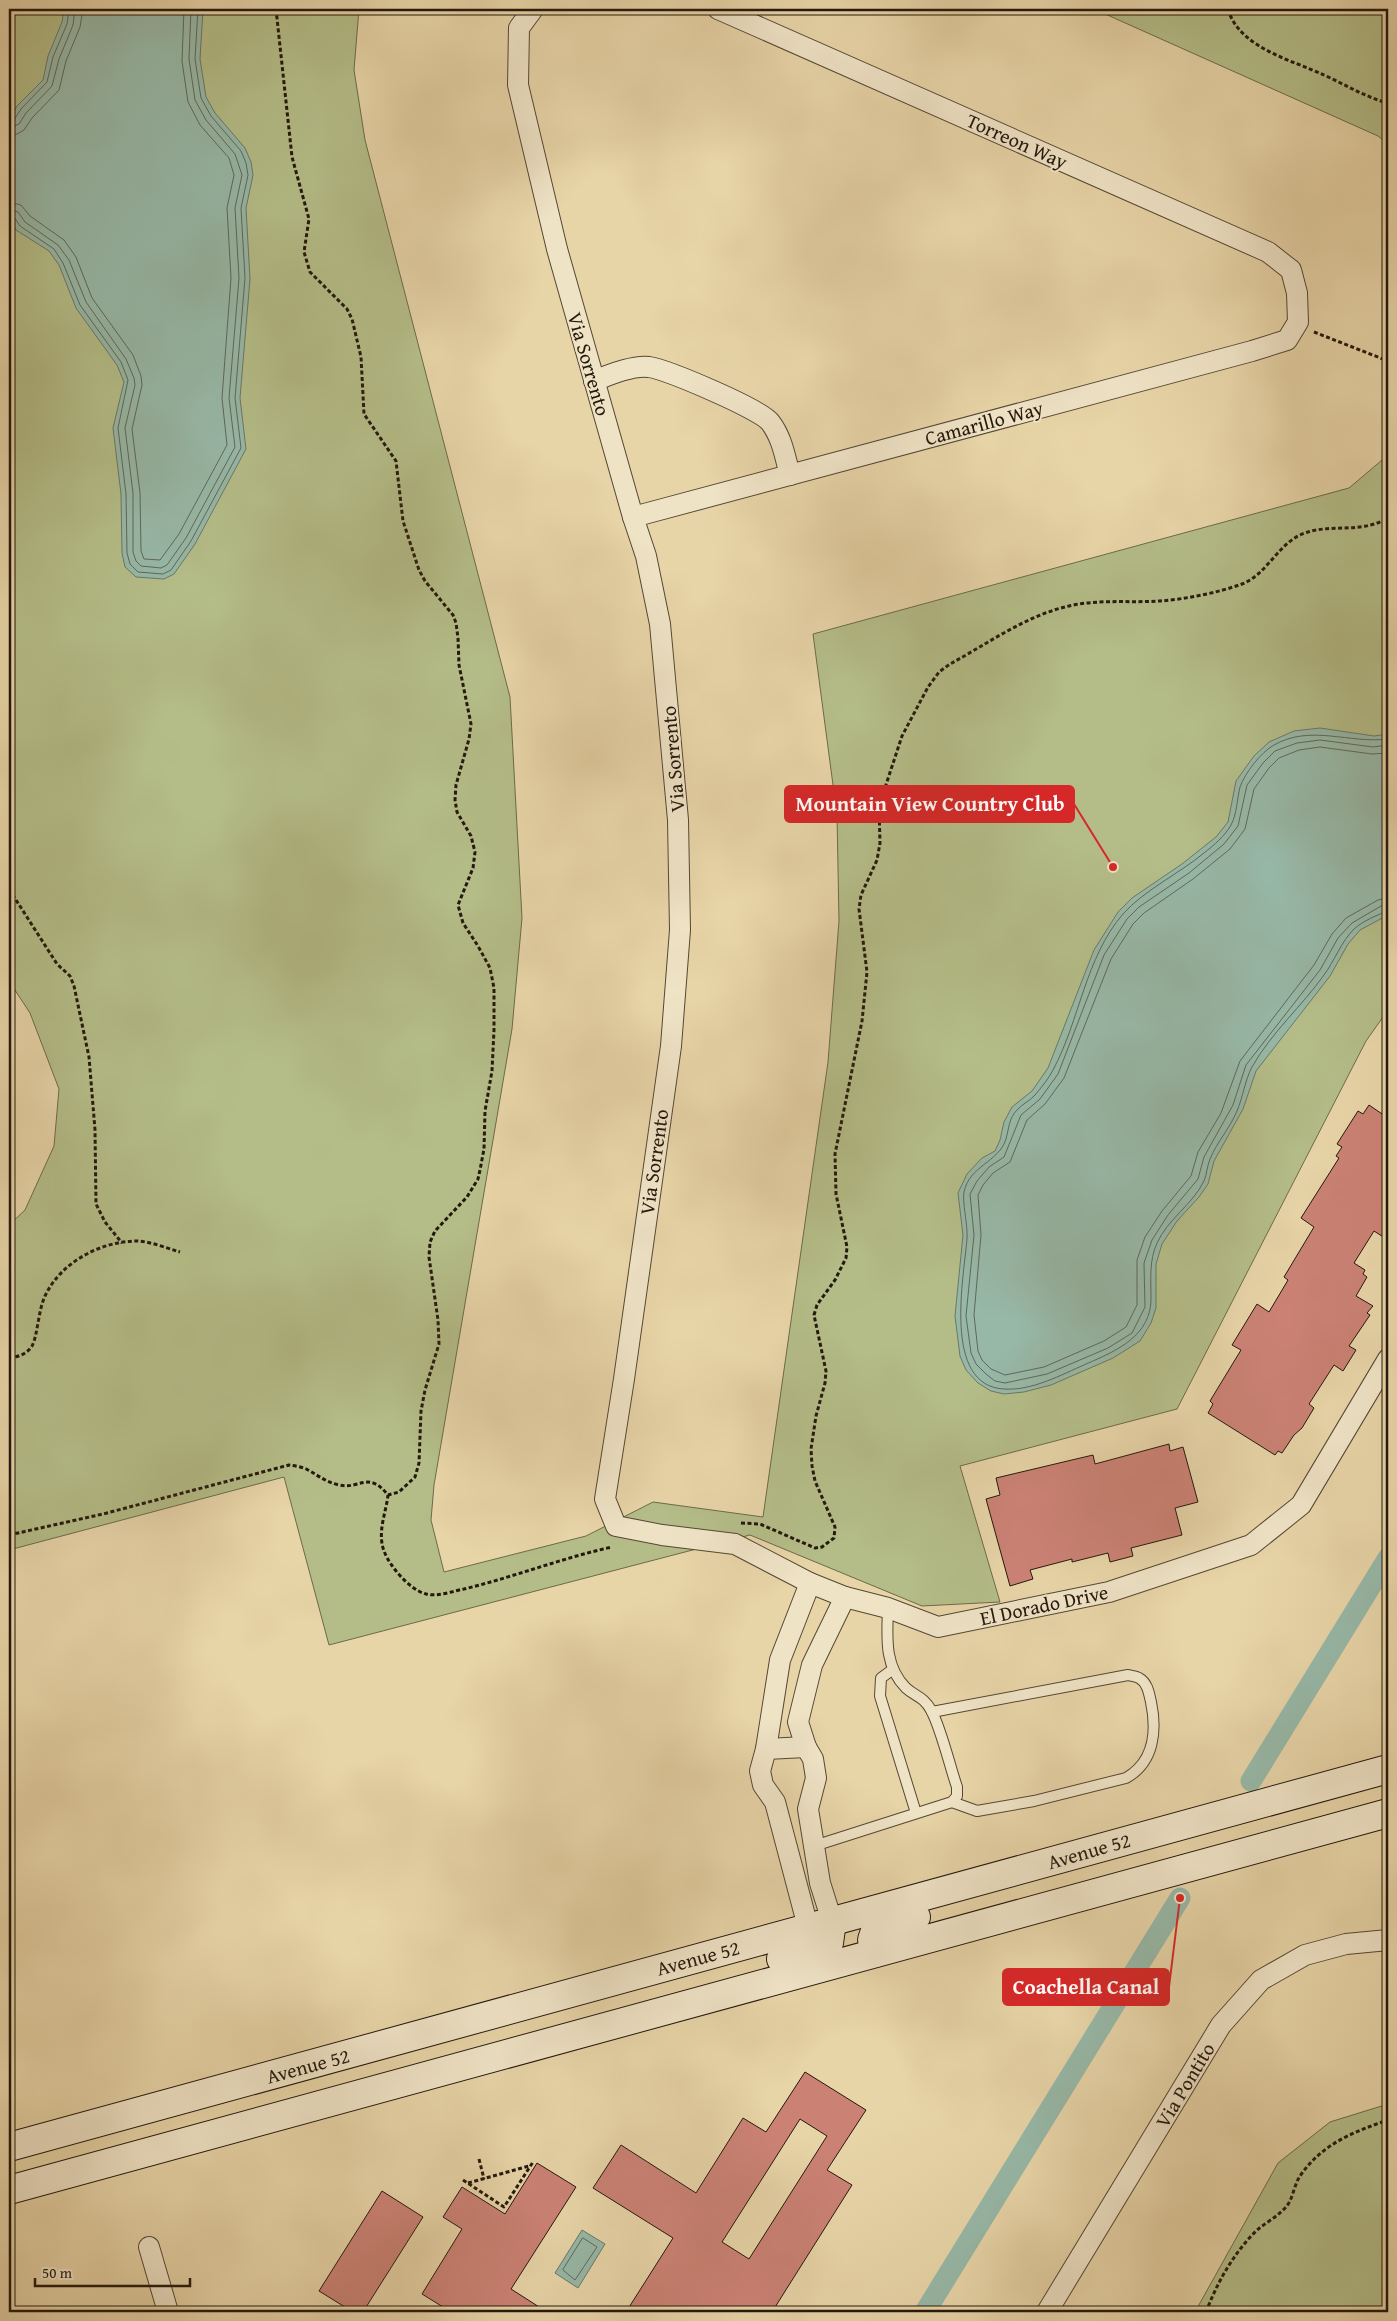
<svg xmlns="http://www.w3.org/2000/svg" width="1397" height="2321" font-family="'Gentium Book Plus',serif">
<rect width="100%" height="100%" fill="#e7d4a7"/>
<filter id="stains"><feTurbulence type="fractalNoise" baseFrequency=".004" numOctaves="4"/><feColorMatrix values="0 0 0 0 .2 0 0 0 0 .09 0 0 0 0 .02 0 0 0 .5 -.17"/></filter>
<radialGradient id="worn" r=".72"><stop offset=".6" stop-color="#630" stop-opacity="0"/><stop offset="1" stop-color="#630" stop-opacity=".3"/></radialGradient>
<g fill="#b4bd88" stroke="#6c6a4a">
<path d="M9,9h350l-5,61 11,70 145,557 12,221 -10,111 -78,456 -3,35 13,52 142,-36 67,-34 110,15 65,-455 11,-141 -2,-106 -24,-181 536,-146 39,-33v555l-22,31 -189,368 -217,57 40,136 -78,4 -172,-71 -421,110 -45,-168 -275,73v-325l16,-15 29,-64 5,-57 -29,-76 -21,-32z"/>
<path d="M1094,9h294v135l-10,-8z"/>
<path d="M1388,2104v208h-193l83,-149 52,-41z"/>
</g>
<g fill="#97b8a7" stroke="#697869">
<path d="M64,9h139l-3,50 6,38 9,16 30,35 6,14 2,13 -7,33 4,71 -10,119 6,51 -51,95 -21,30 -10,5 -28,-2 -11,-10 -3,-14 -1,-59 -8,-66 11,-46 -7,-17 -41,-57 -17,-43 -10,-14 -33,-21 -7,-14 1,-98 7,-12 26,-26 5,-24 14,-34z"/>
<path d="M1320,728l54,8 14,-2v181l-28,15 -12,14 -18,32 -74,95 -13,38 -29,52 -6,23 -9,13 -22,24 -15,23 -6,20v44l-5,15 -11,18 -27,17 -62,27 -27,7 -20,2 -13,-3 -13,-8 -12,-13 -6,-14 -5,-40 8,-81 -5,-42 9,-19 15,-16 13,-7 5,-11 4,-18 8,-15 20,-16 16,-23 46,-118 24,-38 14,-14 50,-34 34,-27 12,-15 8,-41 18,-25 15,-14 25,-11z"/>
<path d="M582,2230l23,14 -27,44 -23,-15z"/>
</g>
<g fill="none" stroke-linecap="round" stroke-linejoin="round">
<g stroke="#5e685a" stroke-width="1">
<path d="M9,122l5,-2 7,-11 26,-27 6,-25 14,-33 2,-15"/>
<path d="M9,128l10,-4 7,-11 26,-27 7,-27 14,-34 2,-16"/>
<path d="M9,135l8,-1 7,-4 8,-12 27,-28 7,-29 14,-34 3,-18"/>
<path d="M9,202l12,3 9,11 34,24 12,17 16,41 41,57 8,21 1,9 -10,44 8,64 1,58 3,8 16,1 19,-26 48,-89 -5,-47 9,-120 -4,-70 7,-33 -5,-17 -29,-33 -12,-23 -6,-41 2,-52"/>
<path d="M9,209l9,3 7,10 33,23 11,15 17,42 40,57 8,19 1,7 -10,43 8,65v59l3,9 5,5 20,2 6,-3 19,-27 49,-91 -6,-49 10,-120 -4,-70 7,-33 -7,-21 -29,-34 -11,-20 -6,-41 2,-50"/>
<path d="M9,216l5,1 6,9 34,23 9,14 17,42 41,57 7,18 -10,48 8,66 1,59 3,11 8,8 25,2 8,-4 20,-29 50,-93 -6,-50 10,-120 -4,-70 7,-33 -2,-12 -5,-12 -30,-35 -10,-18 -6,-39 3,-50"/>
<path d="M1388,739c-39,5 -77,-15 -114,6 -13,7 -29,28 -34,42 -3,12 -3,27 -9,38 -6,11 -17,20 -27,28 -24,20 -61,38 -81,61 -38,44 -43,106 -70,156 -4,8 -12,18 -18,25 -5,6 -13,9 -18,15 -8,8 -8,18 -11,29 -7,23 -37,27 -42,53 -2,10 4,33 3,47 -3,37 -25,147 37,150 28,2 57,-14 82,-25 30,-13 66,-28 65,-67 0,-19 -2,-36 6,-54 11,-24 36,-39 47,-62 3,-7 3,-15 6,-22 7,-17 20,-31 27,-48 6,-14 8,-31 15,-44 19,-34 50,-61 72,-92 11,-15 17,-33 30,-46 9,-8 23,-14 34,-18"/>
<path d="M1388,745l-15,2 -53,-7 -23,3 -22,8 -12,12 -16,22 -9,41 -14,18 -35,29 -50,34 -12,12 -23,36 -46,119 -18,25 -19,16 -17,42 -15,10 -12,14 -7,13 4,41 -8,81 5,37 5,11 10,10 9,7 10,2 42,-9 61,-26 24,-15 13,-26 -1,-44 8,-23 16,-25 30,-36 6,-22 29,-52 13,-40 74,-95 18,-32 14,-15 29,-17 7,-1"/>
<path d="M1388,753l-16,1 -52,-7 -21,3 -20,8 -10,10 -15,21 -9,40 -15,20 -37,30 -49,34 -11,11 -22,35 -47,119 -19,26 -18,16 -17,42 -17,11 -10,12 -5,10 3,40 -7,80 4,36 4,9 9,9 14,6 39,-8 60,-26 22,-14 11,-22v-45l8,-23 17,-26 29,-35 7,-24 23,-39 19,-52 74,-96 18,-31 14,-16 32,-18 10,-2"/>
<path d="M583,2238l14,9 -22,33 -12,-10z"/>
</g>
<g stroke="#97b8a7" stroke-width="21">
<path d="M1251,1781l137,-223"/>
<path d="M925,2312l255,-414"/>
</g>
</g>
<g fill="#cb8275" stroke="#24180d" fill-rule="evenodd">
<path d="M1369,1105l19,13v122l-14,-9 -20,32 11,7 -2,4 4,3 -11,19 17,10 -6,7 3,2 -21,31 7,4 -13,21 -9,-6 -25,39 5,4 -12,20 -8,7 -12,18 -4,-2 -3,4 -67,-42 5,-9 -3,-3 31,-51 -9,-5 25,-41 12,8 19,-32 -4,-3 30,-50 -13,-9 38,-60 -3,-2 6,-9 -5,-3 21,-33 5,3z"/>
<path d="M1169,1444l1,7 13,-4 15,55 -23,6 7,27 -51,13 2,8 -23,6 -2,-9 -36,9v-3l-42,11 3,9 -23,7 -24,-87 14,-4 -4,-17 97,-23 2,9z"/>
<path d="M805,2072l61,38 -39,60 25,15 -80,127h-146l47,-74 -80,-50 28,-43 75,48 47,-75 23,14zM800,2119l27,17 -78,123 -27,-17z"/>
<path d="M537,2163l39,24 -65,102 36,23h-96l-29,-18 40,-65 -19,-12 19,-30 43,27z"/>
<path d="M382,2191l41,26 -60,95h-10l-34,-21z"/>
</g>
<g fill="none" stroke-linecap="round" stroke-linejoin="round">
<defs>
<g id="lane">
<path d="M892,1670l-11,8 -1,18 36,117"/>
<path d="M932,1712l196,-37c3,1 8,1 11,3 9,5 10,16 12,24 6,29 3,60 -25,76l-92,23 -57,10 -25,-9"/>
<path d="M814,1846l138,-44 5,-6v-9c-7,-20 -16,-59 -26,-77 -8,-14 -15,-13 -25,-22 -22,-22 -19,-51 -18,-80"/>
</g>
<g id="street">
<path d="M533,9l-14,19 -1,57 39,164 76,268 13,39 14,68 18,196 2,110 -9,116 -47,333 -19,120 11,27 46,9 73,9 75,39 35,14 43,11 50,19 171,-35 142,-47 50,-40 87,-146"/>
<path d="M594,381c14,-6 40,-16 55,-14 19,3 111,42 121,55 12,15 15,35 20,53"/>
<path d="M633,517l619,-166 35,-11 11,-18 -1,-29 -6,-23 -23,-18 -550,-243"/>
<path d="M766,1749l40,-2"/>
<path d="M832,1921l-12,-38 -12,-74 8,-31 -3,-19 -7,-12 -8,-25 14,-57 33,-68"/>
<path d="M808,1927l-33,-125 -12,-17 -3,-14 6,-22 14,-89 30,-77"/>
<path d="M149,2247l19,65"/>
<path d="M1047,2312l174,-287 40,-45 44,-25 41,-11 42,-4"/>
</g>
<g id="secondary">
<path d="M875,1953l-3,-13 3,-9 10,-6 31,-8"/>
<path d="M781,1959l36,-10 12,-6 3,-22"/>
<path d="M9,2147l1379,-378"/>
<path d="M9,2190l1379,-377"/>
</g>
</defs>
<use href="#lane" stroke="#554734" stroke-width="12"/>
<use href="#street" stroke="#554734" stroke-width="22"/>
<use href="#secondary" stroke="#24180d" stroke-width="30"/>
<g stroke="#24180d" stroke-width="3" stroke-dasharray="4 2.5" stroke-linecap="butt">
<path d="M276,9l16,148 17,62 -5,33 6,20 37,37 5,10 9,38 3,57 32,47 7,60 16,49 6,11 28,34 3,8 2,15 1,27 12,59 -2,15 -13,46 -1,15 2,12 14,24 4,16 -2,16 -15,37 5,18 15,23 12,22 4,20v42l-2,41 -7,40 -1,38 -4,21 -2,9 -11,18 -32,34 -5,11 -1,15 9,63 1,24 -14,46 -4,21 -2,52 -4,14 -16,15 -11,3"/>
<path d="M1228,9c11,39 64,51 96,66 22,10 41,22 64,28"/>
<path d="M1314,332l74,29"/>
<path d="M9,889l48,75 13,12 4,10 15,71 6,73 1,74 9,18 17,21"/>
<path d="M9,1358c9,-1 18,-4 23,-12 6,-11 6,-37 14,-52 16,-32 54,-52 89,-53 15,0 31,7 45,11"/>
<path d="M741,1523l19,1 55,24 7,-1 12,-9 1,-11 -20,-46 -3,-15 -1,-17 5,-33 9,-33 1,-12 -12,-56 3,-10 18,-25 11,-22 1,-11 -11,-53 -1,-40 27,-133 5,-49 -8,-63 2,-14 16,-35 3,-17 -1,-37 23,-70 26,-49 11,-15 11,-8c37,-20 77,-49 119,-58 30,-7 60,-3 91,-5 26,-2 57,-8 82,-17 24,-9 35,-38 58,-49 28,-13 59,0 88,-17"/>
<path d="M9,1535l94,-21 186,-49c6,1 14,2 19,5 11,6 18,12 31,15 20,5 29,-15 49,10 -2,18 -11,37 -4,56 6,16 26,39 42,43 12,3 27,-3 38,-5 50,-12 98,-31 148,-42"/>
<path d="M479,2159l5,20"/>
<path d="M463,2180l41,27 29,-45"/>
<path d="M468,2183l61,-17"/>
<path d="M1206,2312c11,-29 27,-58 50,-81 9,-8 21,-14 30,-24 7,-8 8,-22 14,-31 22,-32 53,-44 88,-56"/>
</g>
<use href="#lane" stroke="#efe3c6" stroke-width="10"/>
<use href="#street" stroke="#efe3c6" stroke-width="20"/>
<use href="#secondary" stroke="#efe3c6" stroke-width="28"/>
</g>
<g text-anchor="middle" stroke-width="4" stroke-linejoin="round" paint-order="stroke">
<g font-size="20" fill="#24180d" stroke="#efe3c6">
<text transform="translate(1017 141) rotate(24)" y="7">Torreon Way</text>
<text transform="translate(589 364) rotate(74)" y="7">Via Sorrento</text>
<text transform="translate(984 423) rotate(-15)" y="7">Camarillo Way</text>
<text transform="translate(673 759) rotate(-95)" y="7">Via Sorrento</text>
<text transform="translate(654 1162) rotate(-82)" y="7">Via Sorrento</text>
<text transform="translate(1044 1605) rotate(-12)" y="7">El Dorado Drive</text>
<text transform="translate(1089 1851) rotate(-16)" y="7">Avenue 52</text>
<text transform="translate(698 1958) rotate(-15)" y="7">Avenue 52</text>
<text transform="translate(308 2066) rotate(-15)" y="7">Avenue 52</text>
<text transform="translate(1185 2085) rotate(-59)" y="7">Via Pontito</text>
</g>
</g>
<path fill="none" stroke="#d62828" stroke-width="2" d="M1113 867L1074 804M1180 1898L1169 1987"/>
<g fill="#d62828" stroke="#efe3c6" stroke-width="2">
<circle cx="1113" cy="867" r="5"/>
<circle cx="1180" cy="1898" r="5"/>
</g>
<g fill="#d62828" stroke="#d62828" stroke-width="2">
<rect x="785" y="786" width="289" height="36" rx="5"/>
<rect x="1003" y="1969" width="166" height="36" rx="5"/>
</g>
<g font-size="21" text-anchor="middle" font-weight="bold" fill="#fff">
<text x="930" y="811">Mountain View Country Club</text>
<text x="1086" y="1994">Coachella Canal</text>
</g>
<rect width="1397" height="2321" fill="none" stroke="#e7d4a7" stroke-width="30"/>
<rect x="10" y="10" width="1377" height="2301" fill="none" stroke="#24180d" stroke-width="2.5"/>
<rect x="15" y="15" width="1367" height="2291" fill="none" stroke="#24180d"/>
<path d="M35 2278v8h155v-8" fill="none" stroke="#24180d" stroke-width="2.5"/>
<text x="42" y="2278" font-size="15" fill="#24180d" stroke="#efe3c6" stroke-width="4" paint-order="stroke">50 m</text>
<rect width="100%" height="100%" filter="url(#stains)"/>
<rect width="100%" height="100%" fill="url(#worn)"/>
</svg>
